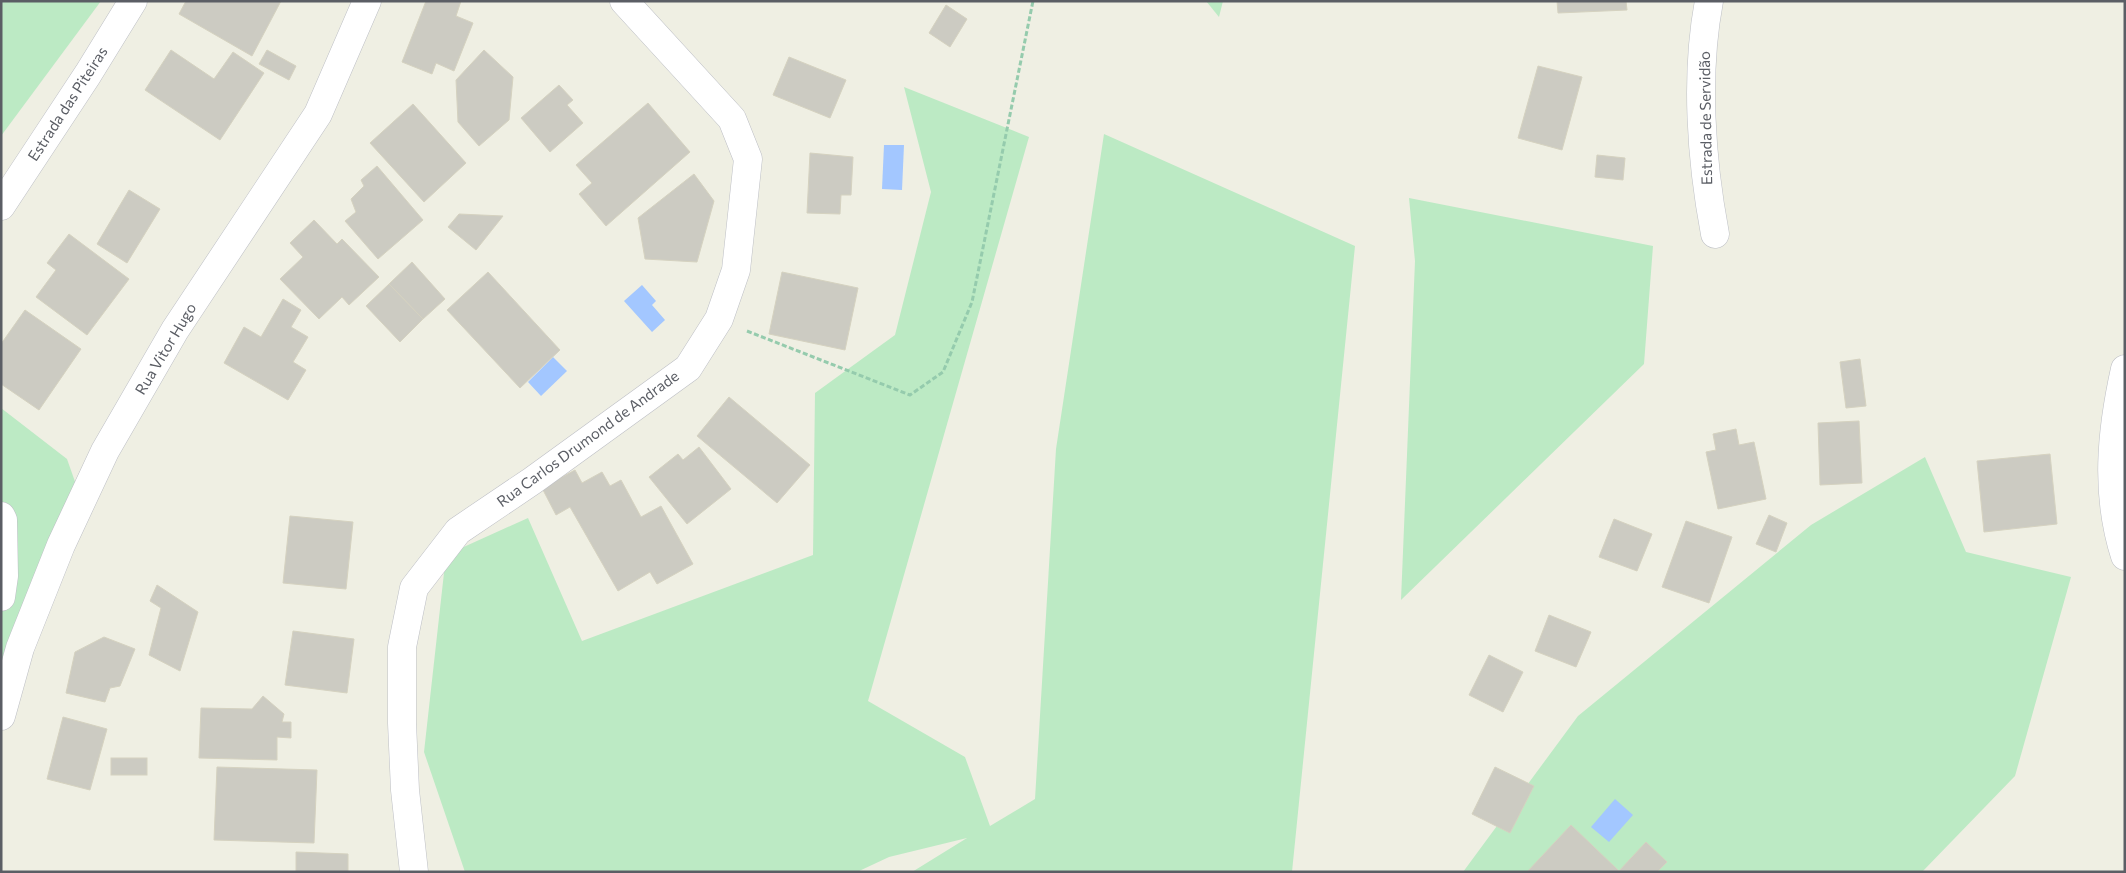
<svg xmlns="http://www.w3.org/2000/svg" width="2126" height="873" font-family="Commissioner,sans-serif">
<rect width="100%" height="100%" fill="#efefe3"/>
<g fill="#bceac4">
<path d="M1,1h100l-100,135z"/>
<path d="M1206,1h17l-4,16z"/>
<path d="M904,87l125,50 -161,564 97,56 25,69 45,-27 21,-350 48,-315 251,112 -63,626h-380l55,-34 -78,19 -32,15h-392l-41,-120 22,-197 82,-37 54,123 231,-86 2,-162 80,-58 36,-143z"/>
<path d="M1409,198l244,48 -9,118 -243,236 14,-339z"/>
<path d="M1,408l66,51 18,51 -84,175z"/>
<path d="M1925,457l41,95 105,25 -56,199 -93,96h-459l115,-156 233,-191z"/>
</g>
<g fill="#a3c7ff">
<path d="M884,145h20l-2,45 -20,-1z"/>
<path d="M642,285l14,16 -4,4 13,15 -13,12 -28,-31z"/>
<path d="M553,357l14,14 -26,25 -13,-14z"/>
<path d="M1615,799l18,16 -24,27 -18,-15z"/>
</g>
<g fill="#cccbc2" stroke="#d5d2c0">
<path d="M186,1h95l-29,55 -73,-42z"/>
<path d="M426,1h35l-5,15 17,7 -19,48 -18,-8 -4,11 -30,-12z"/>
<path d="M1557,1h69l1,9 -69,3z"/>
<path d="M946,5l21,14 -17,28 -21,-14z"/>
<path d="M171,50l43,29 19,-27 31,21 -44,67 -75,-50z"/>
<path d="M267,50l29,16 -7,14 -30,-16z"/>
<path d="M484,50l29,27 -4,43 -30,26 -21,-24 -2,-42z"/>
<path d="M789,57l57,23 -16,38 -57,-23z"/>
<path d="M1538,66l44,11 -20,73 -44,-12z"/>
<path d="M559,85l14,15 -6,5 16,18 -33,29 -29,-34z"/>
<path d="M648,103l42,49 -84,74 -27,-32 13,-11 -16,-18z"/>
<path d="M413,104l53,59 -42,39 -54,-59z"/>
<path d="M810,153l43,4 -2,38h-10l-1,19 -33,-1z"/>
<path d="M1597,155l28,3 -2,22 -28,-3z"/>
<path d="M377,166l46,54 -45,39 -33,-38 11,-9 -5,-13 13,-13 -3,-6z"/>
<path d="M694,174l20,27 -17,61 -52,-3 -7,-41z"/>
<path d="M129,190l31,19 -33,54 -30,-19z"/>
<path d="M459,214l44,2 -27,34 -28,-23z"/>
<path d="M314,220l23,24 5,-5 37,38 -30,28 -7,-8 -23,22 -39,-40 23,-22 -13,-14z"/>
<path d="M69,234l60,45 -42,56 -51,-38 20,-27 -9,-7z"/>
<path d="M412,262l33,37 -22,20 -34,-35z"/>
<path d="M488,272l72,78 -40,38 -73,-78z"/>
<path d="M782,272l76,16 -13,62 -76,-16z"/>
<path d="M389,284l34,35 -23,23 -34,-36z"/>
<path d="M283,299l18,11 -10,17 17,10 -15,25 13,8 -18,30 -64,-37 20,-36 17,10z"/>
<path d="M25,310l56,39 -42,61 -38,-26v-40z"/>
<path d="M1860,359l6,47 -20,2 -6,-46z"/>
<path d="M729,397l81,68 -33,38 -80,-67z"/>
<path d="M1859,421l3,62 -42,2 -2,-62z"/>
<path d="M1736,429l3,16 15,-3 12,57 -48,10 -12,-57 10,-2 -3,-16z"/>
<path d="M699,447l32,42 -44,35 -38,-47 29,-23 5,6z"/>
<path d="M2050,454l7,70 -73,8 -7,-71z"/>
<path d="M575,470l7,13 20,-11 8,14 11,-6 20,37 20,-11 32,58 -36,20 -7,-12 -32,19 -48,-84 -14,8 -14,-27z"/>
<path d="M1769,515l18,8 -11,29 -20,-8z"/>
<path d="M290,516l63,6 -7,67 -63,-6z"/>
<path d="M1614,519l38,15 -15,37 -38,-14z"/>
<path d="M1686,521l46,16 -23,66 -47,-16z"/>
<path d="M157,585l41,27 -18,59 -31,-16 12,-47 -11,-7z"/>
<path d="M1549,615l42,17 -15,35 -41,-16z"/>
<path d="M293,631l61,8 -7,54 -62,-8z"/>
<path d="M104,637l31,12 -15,37 -10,2 -5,14 -39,-9 9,-41z"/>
<path d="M1489,655l34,17 -20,40 -34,-17z"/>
<path d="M263,696l21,18 -2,8h9v16l-14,-1v23l-78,-2 2,-50 51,1z"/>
<path d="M63,717l44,12 -17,61 -43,-11z"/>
<rect x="111" y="758" width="36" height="17"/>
<path d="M217,767l100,3 -3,73 -100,-3z"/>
<path d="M1495,767l39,19 -24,47 -38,-19z"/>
<path d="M1571,825l48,46 27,-29 21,20 -10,10h-130z"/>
<path d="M296,852l52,2v18h-52z"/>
</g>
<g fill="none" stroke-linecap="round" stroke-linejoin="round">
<defs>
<g id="minor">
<path d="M1709,1c-14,74 -8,159 6,233"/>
<path d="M1,516l2,4 1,56 -3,21"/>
<path d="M1,716l19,-68 41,-103 44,-94 70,-121 143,-216 49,-113"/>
<path d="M414,872l-9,-82 -3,-67v-76l12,-59 44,-57 74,-50 156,-113 31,-49 17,-49 12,-111 -16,-40 -108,-118"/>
</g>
<g id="tertiary">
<path d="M1,206l87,-132 45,-73"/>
<path d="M2125,369c-14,63 -20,125 0,187"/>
</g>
</defs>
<use href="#minor" stroke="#bdbfc5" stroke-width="29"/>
<use href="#tertiary" stroke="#bdbfc5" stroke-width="29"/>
<path stroke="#95cbad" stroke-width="3" stroke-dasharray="5 2.5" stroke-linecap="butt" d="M747,331l163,64 33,-23 29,-70 61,-301"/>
<use href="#minor" stroke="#fff" stroke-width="28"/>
<use href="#tertiary" stroke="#fff" stroke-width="28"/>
</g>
<g text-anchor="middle" stroke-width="4" stroke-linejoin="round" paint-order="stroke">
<g font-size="15" fill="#5b5e65" stroke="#fff">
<text transform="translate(68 104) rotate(-57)" y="5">Estrada das Piteiras</text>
<text transform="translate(1706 118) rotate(-91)" y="5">Estrada de Servidão</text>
<text transform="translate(166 349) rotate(-59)" y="5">Rua Vitor Hugo</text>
<text transform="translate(588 439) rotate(-36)" y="5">Rua Carlos Drumond de Andrade</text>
</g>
</g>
<rect width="2126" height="873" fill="none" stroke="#5b5e65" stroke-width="5"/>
</svg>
